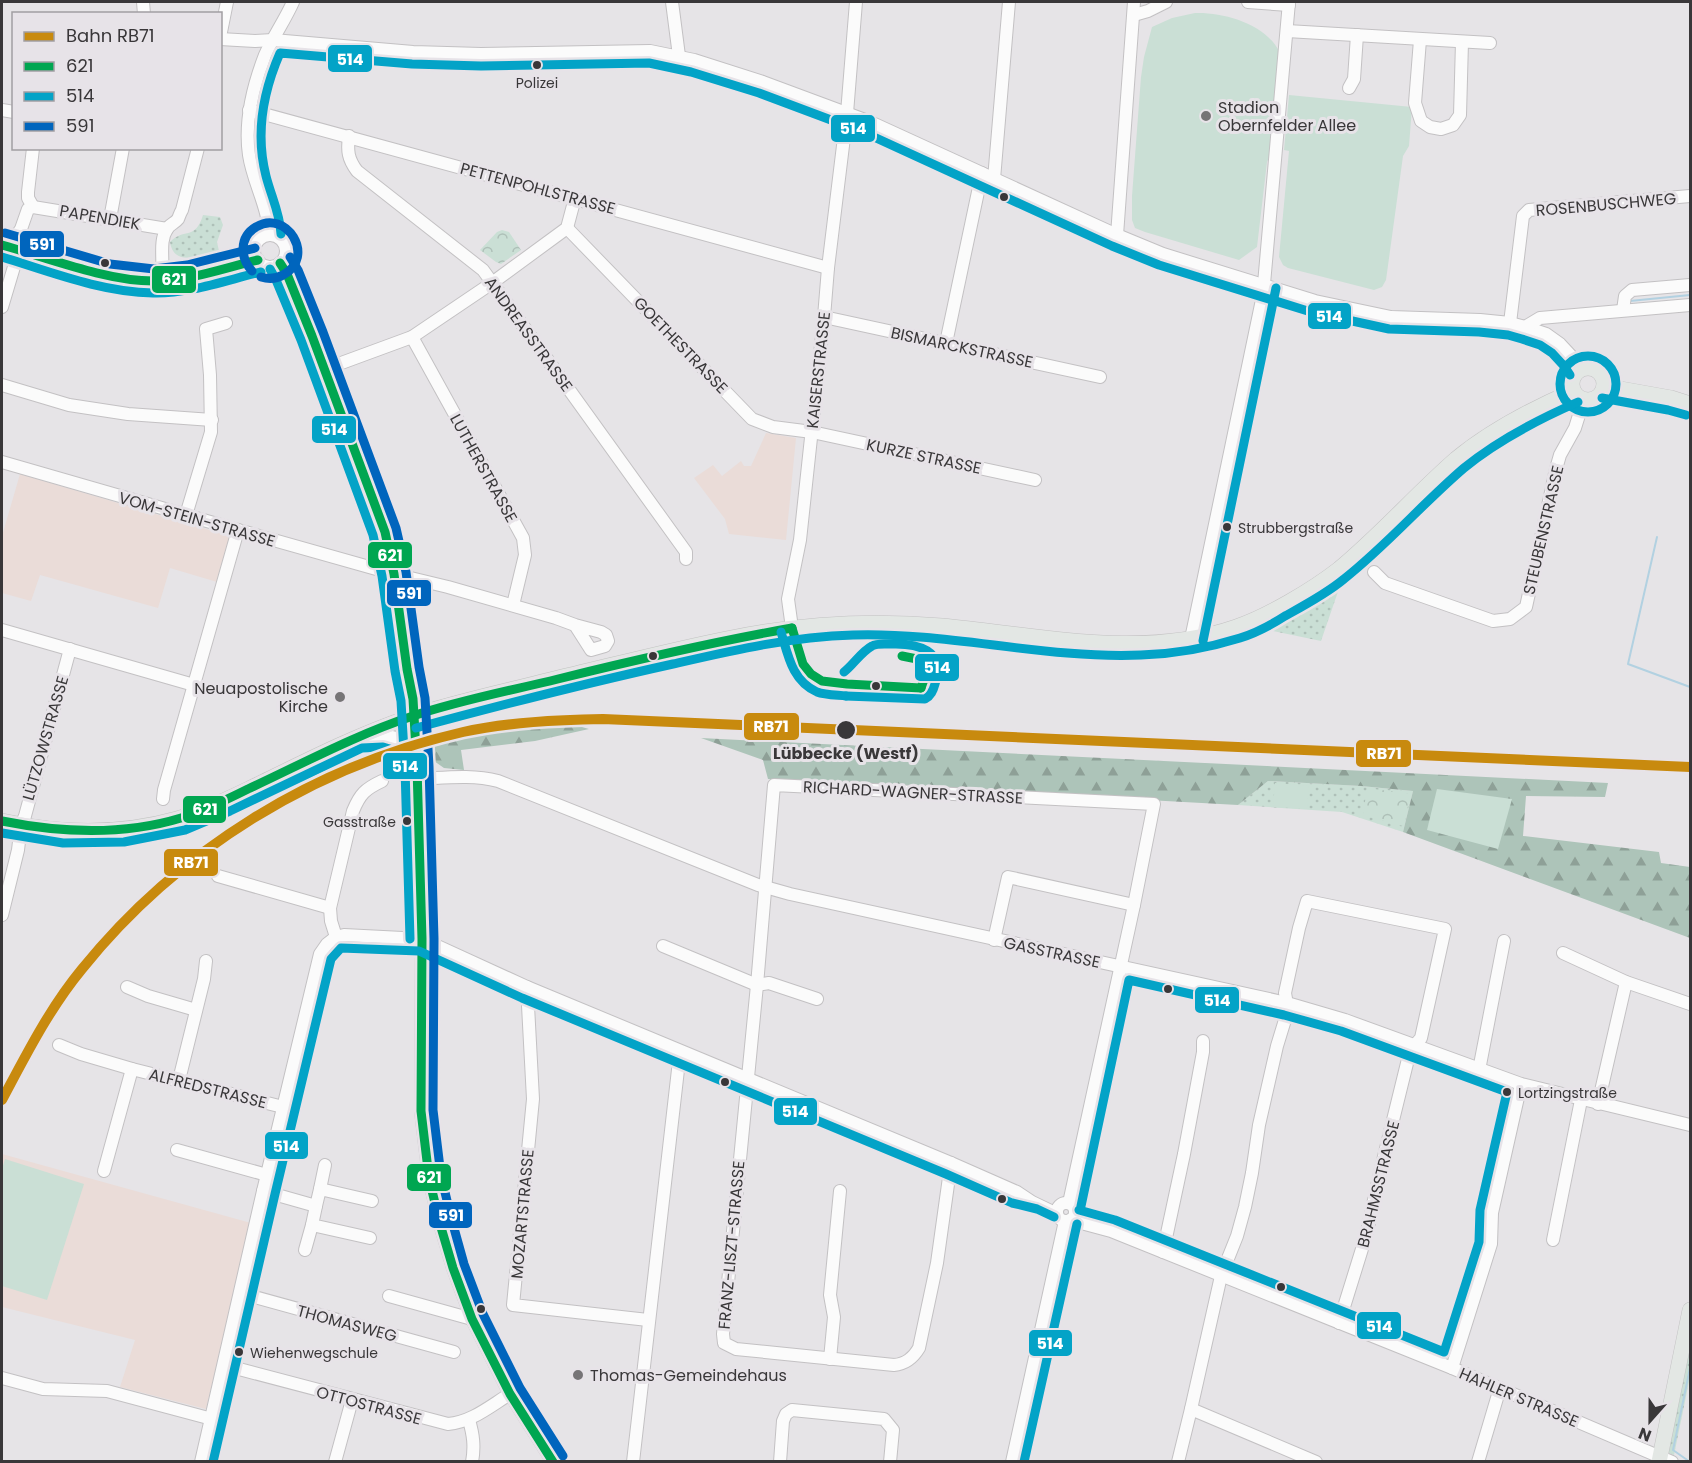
<svg xmlns="http://www.w3.org/2000/svg" width="1692" height="1463" font-family="Poppins,sans-serif">
<defs>
<pattern id="grass-dots" width="8" height="8" patternUnits="userSpaceOnUse" patternTransform="scale(1.5)"><rect width="8" height="8" fill="#cadfd5"/><path d="M2 2h.1M6 6h.1" fill="none" stroke="#aec0b8" stroke-width="1.8" stroke-linecap="round"/></pattern>
<pattern id="forest-firs" width="22" height="20" patternUnits="userSpaceOnUse" patternTransform="scale(1.5)"><rect width="22" height="20" fill="#adc4b9"/><path d="M5 1l3.5 6h-7zM16 11l3.5 6h-7z" fill="#8ea097"/></pattern>
<pattern id="park-crowns" width="20" height="18" patternUnits="userSpaceOnUse" patternTransform="scale(1.5)"><rect width="20" height="18" fill="#cadfd5"/><path d="M2 6a3 3 0 1 1 6 0M12 15a3 3 0 1 1 6 0" fill="none" stroke="#aec0b8"/></pattern>
</defs>
<rect width="100%" height="100%" fill="#e6e4e7"/>
<g fill="#eadcd8">
<path d="M766,433l30,5 -10,102 -57,-6 -4,-15 -31,-41 19,-13 9,11 19,-15 3,5h7z"/>
<path d="M20,474l210,62 -13,46 -47,-14 -12,40 -118,-33 -9,26 -29,-8v-57z"/>
<path d="M2,1154l249,69 -45,186 -86,-22 15,-47 -133,-33z"/>
</g>
<g fill="url(#grass-dots)">
<path d="M203,215l17,2 3,8 -6,17 2,9c-17,4 -45,17 -49,-9 15,-15 25,-1 33,-27z"/>
<path d="M1342,580l-21,61 -48,-10 -3,-3c26,-12 49,-29 72,-48z"/>
<path d="M1268,781l93,5 52,5 -10,41 -61,-20 -104,-7z"/>
<path d="M1690,1341v36l-16,78 -7,-3z"/>
</g>
<g fill="url(#forest-firs)">
<path d="M571,724l18,5 -54,12 -74,9 3,20 -20,-2 -10,-7 -2,-16 43,-11 37,-5z"/>
<path d="M701,738l907,45 -3,14 -79,-1 -3,40 136,16 2,11 29,4v71l-287,-106 10,-41 -52,-5 -93,-5 -30,24 -470,-26 -5,-19z"/>
</g>
<g fill="url(#park-crowns)">
<path d="M502,230l7,2 12,18 -20,14 -5,-2 -16,-12 17,-18z"/>
<path d="M1367,788l44,6 -8,32 -40,-11z"/>
</g>
<g fill="#cadfd5">
<path d="M1195,13c29,-1 70,11 84,38l-9,104 -3,7 -10,85 -18,13 -94,-28 -10,-4 -3,-8v-24l9,-119 3,-20 8,-30 20,-9z"/>
<path d="M1289,95l123,12 -3,39 -6,10 -17,124 -4,7 -8,3 -86,-22 -5,-3 -4,-8 10,-106 -5,-1z"/>
<path d="M1275,783l34,3 -2,23 -34,-2z"/>
<path d="M1437,789l75,10 -14,50 -71,-19z"/>
<path d="M5,1159l79,25 -37,116 -45,-14v-117z"/>
</g>
<g fill="none" stroke-linecap="round" stroke-linejoin="round">
<g stroke="#b2d1e1" stroke-width="2">
<path d="M1630,301l60,-6"/>
<path d="M1657,537l-29,127 62,23"/>
<path d="M1690,1462l-17,-12 17,-82"/>
</g>
<defs>
<g id="minor">
<path d="M143,2l1,12"/>
<path d="M672,2l7,54"/>
<path d="M1248,2l41,3"/>
<path d="M1134,15l14,-4 18,-9"/>
<path d="M1287,31l203,12"/>
<path d="M220,37l7,-35"/>
<path d="M220,39l35,2 18,-1 140,12 68,2 169,-3 44,9 69,22 105,39 249,114 46,19 152,47 76,16 89,3 30,3 15,4 21,7 14,10 14,15 6,10"/>
<path d="M1420,40l-5,63 6,18 9,6 11,2 12,-4 7,-10 2,-73"/>
<path d="M1349,88l5,-9 3,-44"/>
<path d="M2,110l12,2"/>
<path d="M249,110l579,158"/>
<path d="M349,136c-2,15 -1,23 8,35l126,99 203,282v7"/>
<path d="M33,148l-5,44v6l5,9"/>
<path d="M994,179l15,-177"/>
<path d="M33,207l134,22"/>
<path d="M110,219l13,-71"/>
<path d="M567,228l185,191 21,8 39,5 223,48"/>
<path d="M269,235c0,-27 -16,-53 -20,-80 -5,-34 4,-69 16,-100 8,-18 20,-35 28,-53"/>
<path d="M1117,235l17,-233"/>
<circle cx="270" cy="251" r="16"/>
<path d="M2,237c35,6 68,20 104,28 34,7 67,6 102,0"/>
<path d="M14,239l7,-10 7,-20 5,-2"/>
<path d="M2,245l106,31 46,5 35,-4 69,-17"/>
<path d="M227,259l27,-10"/>
<path d="M280,263l7,11 25,62 51,136 22,60 9,42 13,95 6,30 4,68 5,172 -1,172 8,67 11,46 13,44 19,51 38,75 43,68"/>
<path d="M161,277c4,-15 -3,-35 6,-48 2,-4 8,-6 11,-10 1,-2 2,-6 4,-9l16,-62"/>
<path d="M2,307l17,-57"/>
<path d="M1623,310l2,-14 7,-6 58,-5"/>
<path d="M824,317l276,60"/>
<path d="M1510,323l13,-107 6,-6 161,-14"/>
<path d="M1525,327l15,-9 150,-13"/>
<path d="M412,337l111,201 2,17 -12,50"/>
<path d="M946,343l36,-170"/>
<path d="M325,369l87,-32 80,-54 75,-55 8,-30"/>
<path d="M2,385l67,20 59,9 84,6"/>
<path d="M2,462l236,68 156,44 54,13 108,31 19,7 16,25 14,-4 3,-5 -2,-6 -5,-3 -26,-7"/>
<path d="M186,515l25,-83 -1,-57 -4,-46 20,-6"/>
<path d="M1374,572l11,11 108,38 17,-2 16,-12 30,-138 4,-14 15,-27 9,-29"/>
<path d="M792,628l-4,-29 12,-59 24,-223 4,-49 19,-155 9,-111"/>
<path d="M2,630l192,55"/>
<path d="M1191,639l72,-344 26,-293"/>
<path d="M369,736c26,-2 33,1 44,25"/>
<path d="M417,779c27,-1 54,-5 81,2l260,104 32,9 497,109 58,17 176,64 169,41"/>
<path d="M163,799l1,-9 74,-260"/>
<path d="M218,876l112,32"/>
<path d="M2,915l16,-65 3,-25 4,-9 45,-167"/>
<path d="M336,937l-5,-16 -1,-13 23,-97c7,-17 12,-22 29,-30"/>
<path d="M994,940l14,-63 126,28"/>
<path d="M663,946l94,39 12,-2 48,16"/>
<path d="M1563,953l63,29 64,22"/>
<path d="M127,987l21,9 48,14"/>
<path d="M527,987l6,112 -20,206 135,15"/>
<path d="M59,1045l22,9 51,15 151,38"/>
<path d="M1479,1070l25,-129"/>
<path d="M179,1080l25,-101 2,-18"/>
<path d="M1598,1104l28,-122"/>
<path d="M177,1150l90,25"/>
<path d="M951,1163l-14,100 -18,85c-6,10 -13,16 -25,17l-158,-16 -12,-6 -1,-9 34,-349 17,-200 380,19 -20,101 -65,298"/>
<path d="M104,1171l28,-102"/>
<path d="M320,1189l5,-24"/>
<path d="M263,1191l53,15 -4,19 58,13"/>
<circle cx="1066" cy="1212" r="9"/>
<path d="M316,1206l4,-17 52,12"/>
<path d="M1070,1220l41,11 341,137 220,94"/>
<path d="M1553,1240l28,-140"/>
<path d="M305,1250l7,-25"/>
<path d="M1163,1252l21,-98 19,-102v-11"/>
<path d="M240,1293l214,59"/>
<path d="M389,1296l83,23"/>
<path d="M830,1359l4,-42 -4,-22 10,-104"/>
<path d="M224,1365l224,59c24,-2 42,-18 62,-30"/>
<path d="M1452,1368l39,-124 1,-31 29,-129"/>
<path d="M2,1378l41,11 64,2 105,28"/>
<path d="M1191,1409l125,53"/>
<path d="M469,1420c4,14 6,26 3,42"/>
<path d="M201,1462l62,-271 57,-237 7,-10 9,-7 8,-2 78,4 105,48 424,176 66,29 15,10 25,12"/>
<path d="M335,1462l17,-62"/>
<path d="M633,1462l46,-401 3,-9"/>
<path d="M780,1462l3,-41 3,-7 6,-4 92,9 9,11 -3,32"/>
<path d="M1012,1462l53,-241"/>
<path d="M1178,1462l13,-53 30,-133 16,-40 8,-29 7,-34 7,-48 18,-79 11,-36 -3,-17 14,-65 8,-27 138,28 -24,109 -11,13 -30,122 -14,63 -27,87"/>
<path d="M1478,1462l22,-74"/>
</g>
<g id="major">
<circle cx="1588" cy="384" r="16"/>
<path d="M1604,386l67,12 19,6"/>
<path d="M2,821c58,13 118,14 175,-2 27,-8 53,-21 78,-33 51,-25 102,-51 155,-69 45,-15 93,-25 140,-37 60,-14 120,-30 181,-42 69,-14 140,-18 211,-12 97,9 199,34 294,1 32,-11 76,-37 103,-58 41,-34 77,-75 117,-110 35,-29 76,-50 117,-68"/>
<path d="M1659,1462l31,-152"/>
</g>
</defs>
<use href="#minor" stroke="#c3c1c3" stroke-width="14"/>
<use href="#major" stroke="#c3c2c3" stroke-width="16"/>
<use href="#minor" stroke="#fbfbfb" stroke-width="12"/>
<use href="#major" stroke="#e3e7e4" stroke-width="15"/>
<defs>
<g id="bus-1">
<path d="M2,245c46,13 105,36 152,36 35,0 70,-13 104,-21"/>
<path d="M280,263l7,11 25,62 73,196 9,42 13,95 6,30 4,68 5,172 -1,172 8,67 11,46 13,44 19,51 38,75 43,68"/>
<path d="M792,628l11,36 8,10 11,7 25,3 74,4"/>
<path d="M902,656l15,3 8,5 1,10 -5,14"/>
<path d="M2,821c60,12 120,15 179,-3 23,-7 45,-18 67,-29 54,-25 107,-54 165,-73 47,-16 96,-25 145,-37 77,-19 155,-37 234,-51"/>
</g>
<g id="bus-2">
<path d="M281,234c-1,-21 -10,-38 -15,-58 -11,-43 -3,-84 14,-123l132,11 69,2 168,-3 42,9 68,21 104,39 249,114 47,19 152,47 78,17 90,3 29,3 14,4 18,6 12,8 12,13 6,9"/>
<path d="M2,257c49,15 99,35 151,36 35,1 74,-13 108,-21"/>
<path d="M270,269l6,11 25,60 72,195 9,41 13,95 6,30 4,67 5,171"/>
<circle cx="1588" cy="384" r="28"/>
<path d="M1602,398l66,12 18,5"/>
<path d="M781,632c7,23 11,49 36,60 8,3 20,3 29,4"/>
<path d="M1203,641l73,-353"/>
<path d="M844,672c10,-8 17,-20 28,-26 5,-3 13,-2 19,-2 26,-1 56,6 44,40 -2,7 -4,12 -10,15l-79,-3"/>
<path d="M416,728c85,-23 171,-45 257,-64 61,-14 116,-27 180,-29 96,-3 191,24 288,20 34,-1 67,-7 99,-17 16,-5 31,-13 45,-22 20,-11 41,-22 59,-37 43,-34 78,-75 120,-111 34,-28 73,-48 114,-66"/>
<path d="M2,833l61,10 61,-1 61,-12 45,-19 132,-63 21,-1 10,3 13,22"/>
<path d="M1079,1210l36,10 329,132 35,-110 1,-32 27,-118 -166,-61 -57,-16 -155,-35 -48,226"/>
<path d="M213,1462l62,-268 56,-235 10,-11 78,3 103,47 424,176 66,29 25,6 17,8"/>
<path d="M1024,1462l53,-238"/>
</g>
<g id="bus-3">
<path d="M5,233l105,31 44,5 33,-4 68,-17"/>
<path d="M290,257l8,13 25,62 73,196 10,44 13,95 6,31 4,68 5,173 -1,171 8,66 11,45 12,43 19,50 37,74 43,68"/>
<path d="M252,271c-12,-13 -13,-34 4,-44 30,-19 61,30 27,48 -7,4 -15,4 -22,2"/>
</g>
</defs>
<use href="#bus-1" stroke="#e7e3e8" stroke-width="14"/>
<use href="#bus-2" stroke="#e7e3e8" stroke-width="14"/>
<use href="#bus-3" stroke="#e7e3e8" stroke-width="14"/>
<use href="#bus-1" stroke="#00a651" stroke-width="9"/>
<use href="#bus-2" stroke="#03a3c7" stroke-width="9"/>
<use href="#bus-3" stroke="#0065bd" stroke-width="9"/>
<defs>
<path id="rail-1" d="M2,1100c24,-45 47,-91 80,-131 96,-119 232,-203 381,-237 46,-10 94,-12 140,-13l1087,48"/>
</defs>
<use href="#rail-1" stroke="#e7e3e8" stroke-width="15"/>
<use href="#rail-1" stroke="#c88a0e" stroke-width="10"/>
</g>
<g fill="#393739" stroke="#e7e3e8" stroke-width="2">
<circle cx="537" cy="65" r="5"/>
<circle cx="1004" cy="197" r="5"/>
<circle cx="105" cy="263" r="5"/>
<circle cx="1227" cy="527" r="5"/>
<circle cx="653" cy="656" r="5"/>
<circle cx="876" cy="686" r="5"/>
<circle cx="846" cy="730" r="10"/>
<circle cx="407" cy="821" r="5"/>
<circle cx="1168" cy="989" r="5"/>
<circle cx="725" cy="1082" r="5"/>
<circle cx="1507" cy="1092" r="5"/>
<circle cx="1002" cy="1199" r="5"/>
<circle cx="1281" cy="1287" r="5"/>
<circle cx="481" cy="1309" r="5"/>
<circle cx="239" cy="1352" r="5"/>
</g>
<g fill="#767476" stroke="#e7e3e8" stroke-width="2">
<circle cx="1206" cy="116" r="6"/>
<circle cx="340" cy="697" r="6"/>
<circle cx="578" cy="1375" r="6"/>
</g>
<g text-anchor="middle" stroke-width="6" stroke-linejoin="round" paint-order="stroke">
<g font-size="14" fill="#393739" stroke="#e7e3e8" text-anchor="start">
<text x="537" y="88" text-anchor="middle">Polizei</text>
<text x="1238" y="533">Strubbergstraße</text>
<text x="396" y="827" text-anchor="end">Gasstraße</text>
<text x="1518" y="1098">Lortzingstraße</text>
<text x="250" y="1358">Wiehenwegschule</text>
</g>
<g font-size="16" fill="#393739" stroke="#e7e3e8" text-anchor="start">
<text x="1218" y="113">Stadion<tspan x="1218" dy="18">Obernfelder Allee</tspan></text>
<text x="328" y="694" text-anchor="end">Neuapostolische<tspan x="328" dy="18">Kirche</tspan></text>
<text x="590" y="1381">Thomas-Gemeindehaus</text>
</g>
<g font-size="16" fill="#393739" stroke="#e7e3e8">
<text transform="translate(538 188) rotate(15)" y="6">PETTENPOHLSTRASSE</text>
<text transform="translate(1606 204) rotate(-5)" y="6">ROSENBUSCHWEG</text>
<text transform="translate(100 217) rotate(10)" y="6">PAPENDIEK</text>
<text transform="translate(529 334) rotate(54)" y="6">ANDREASSTRASSE</text>
<text transform="translate(681 345) rotate(46)" y="6">GOETHESTRASSE</text>
<text transform="translate(962 347) rotate(12)" y="6">BISMARCKSTRASSE</text>
<text transform="translate(818 370) rotate(-84)" y="6">KAISERSTRASSE</text>
<text transform="translate(924 456) rotate(12)" y="6">KURZE STRASSE</text>
<text transform="translate(484 468) rotate(61)" y="6">LUTHERSTRASSE</text>
<text transform="translate(197 519) rotate(16)" y="6">VOM-STEIN-STRASSE</text>
<text transform="translate(1543 530) rotate(-77)" y="6">STEUBENSTRASSE</text>
<text transform="translate(45 738) rotate(-74)" y="6">LÜTZOWSTRASSE</text>
<text transform="translate(913 792) rotate(3)" y="6">RICHARD-WAGNER-STRASSE</text>
<text transform="translate(1052 952) rotate(12)" y="6">GASSTRASSE</text>
<text transform="translate(208 1088) rotate(14)" y="6">ALFREDSTRASSE</text>
<text transform="translate(1378 1184) rotate(-76)" y="6">BRAHMSSTRASSE</text>
<text transform="translate(522 1214) rotate(-85)" y="6">MOZARTSTRASSE</text>
<text transform="translate(731 1245) rotate(-85)" y="6">FRANZ-LISZT-STRASSE</text>
<text transform="translate(347 1323) rotate(15)" y="6">THOMASWEG</text>
<text transform="translate(1519 1397) rotate(23)" y="6">HAHLER STRASSE</text>
<text transform="translate(369 1405) rotate(15)" y="6">OTTOSTRASSE</text>
</g>
<g font-size="16" font-weight="bold" fill="#393739" stroke="#e7e3e8">
<text x="846" y="759">Lübbecke (Westf)</text>
</g>
</g>
<g stroke="#e7e3e8" stroke-width="2">
<rect x="327" y="44" width="46" height="29" rx="6" fill="#03a3c7"/>
<rect x="830" y="114" width="46" height="29" rx="6" fill="#03a3c7"/>
<rect x="19" y="230" width="46" height="28" rx="6" fill="#0065bd"/>
<rect x="151" y="265" width="46" height="29" rx="6" fill="#00a651"/>
<rect x="1307" y="302" width="45" height="28" rx="6" fill="#03a3c7"/>
<rect x="311" y="415" width="46" height="29" rx="6" fill="#03a3c7"/>
<rect x="367" y="541" width="46" height="28" rx="6" fill="#00a651"/>
<rect x="386" y="579" width="46" height="28" rx="6" fill="#0065bd"/>
<rect x="914" y="653" width="46" height="29" rx="6" fill="#03a3c7"/>
<rect x="743" y="712" width="57" height="29" rx="6" fill="#c88a0e"/>
<rect x="1355" y="739" width="57" height="29" rx="6" fill="#c88a0e"/>
<rect x="382" y="752" width="46" height="28" rx="6" fill="#03a3c7"/>
<rect x="182" y="795" width="45" height="29" rx="6" fill="#00a651"/>
<rect x="163" y="848" width="56" height="29" rx="6" fill="#c88a0e"/>
<rect x="1194" y="986" width="46" height="28" rx="6" fill="#03a3c7"/>
<rect x="773" y="1097" width="45" height="29" rx="6" fill="#03a3c7"/>
<rect x="264" y="1131" width="45" height="29" rx="6" fill="#03a3c7"/>
<rect x="406" y="1163" width="46" height="29" rx="6" fill="#00a651"/>
<rect x="428" y="1201" width="45" height="28" rx="6" fill="#0065bd"/>
<rect x="1356" y="1311" width="46" height="29" rx="6" fill="#03a3c7"/>
<rect x="1028" y="1329" width="45" height="28" rx="6" fill="#03a3c7"/>
</g>
<g font-size="16" text-anchor="middle" font-weight="bold" fill="#fff">
<text x="350" y="65">514</text>
<text x="853" y="134">514</text>
<text x="42" y="250">591</text>
<text x="174" y="285">621</text>
<text x="1329" y="322">514</text>
<text x="334" y="435">514</text>
<text x="390" y="561">621</text>
<text x="409" y="599">591</text>
<text x="937" y="673">514</text>
<text x="771" y="732">RB71</text>
<text x="1384" y="759">RB71</text>
<text x="405" y="772">514</text>
<text x="205" y="815">621</text>
<text x="191" y="868">RB71</text>
<text x="1217" y="1006">514</text>
<text x="795" y="1117">514</text>
<text x="286" y="1152">514</text>
<text x="429" y="1183">621</text>
<text x="451" y="1221">591</text>
<text x="1379" y="1332">514</text>
<text x="1050" y="1349">514</text>
</g>
<rect width="1692" height="1463" fill="none" stroke="#393739" stroke-width="6"/>
<rect x="12" y="12" width="210" height="138" fill="#e7e3e8" stroke="#a19ea2" stroke-width="1.5"/>
<rect x="24" y="32" width="30" height="9" fill="#c88a0e" stroke="#a19ea2" stroke-width="1.5"/>
<text x="66" y="42" font-size="18" fill="#393739">Bahn RB71</text>
<rect x="24" y="62" width="30" height="9" fill="#00a651" stroke="#a19ea2" stroke-width="1.5"/>
<text x="66" y="72" font-size="18" fill="#393739">621</text>
<rect x="24" y="92" width="30" height="9" fill="#03a3c7" stroke="#a19ea2" stroke-width="1.5"/>
<text x="66" y="102" font-size="18" fill="#393739">514</text>
<rect x="24" y="122" width="30" height="9" fill="#0065bd" stroke="#a19ea2" stroke-width="1.5"/>
<text x="66" y="132" font-size="18" fill="#393739">591</text>
<g transform="translate(1650 1421) rotate(201)" stroke="#e7e3e8" stroke-width="4.5" paint-order="stroke">
<path d="M0-4.5L10 22L0 15L-10 22Z" fill="#393739"/>
<text y="-9" font-size="16" font-weight="bold" text-anchor="middle" fill="#393739">N</text>
</g>
</svg>
